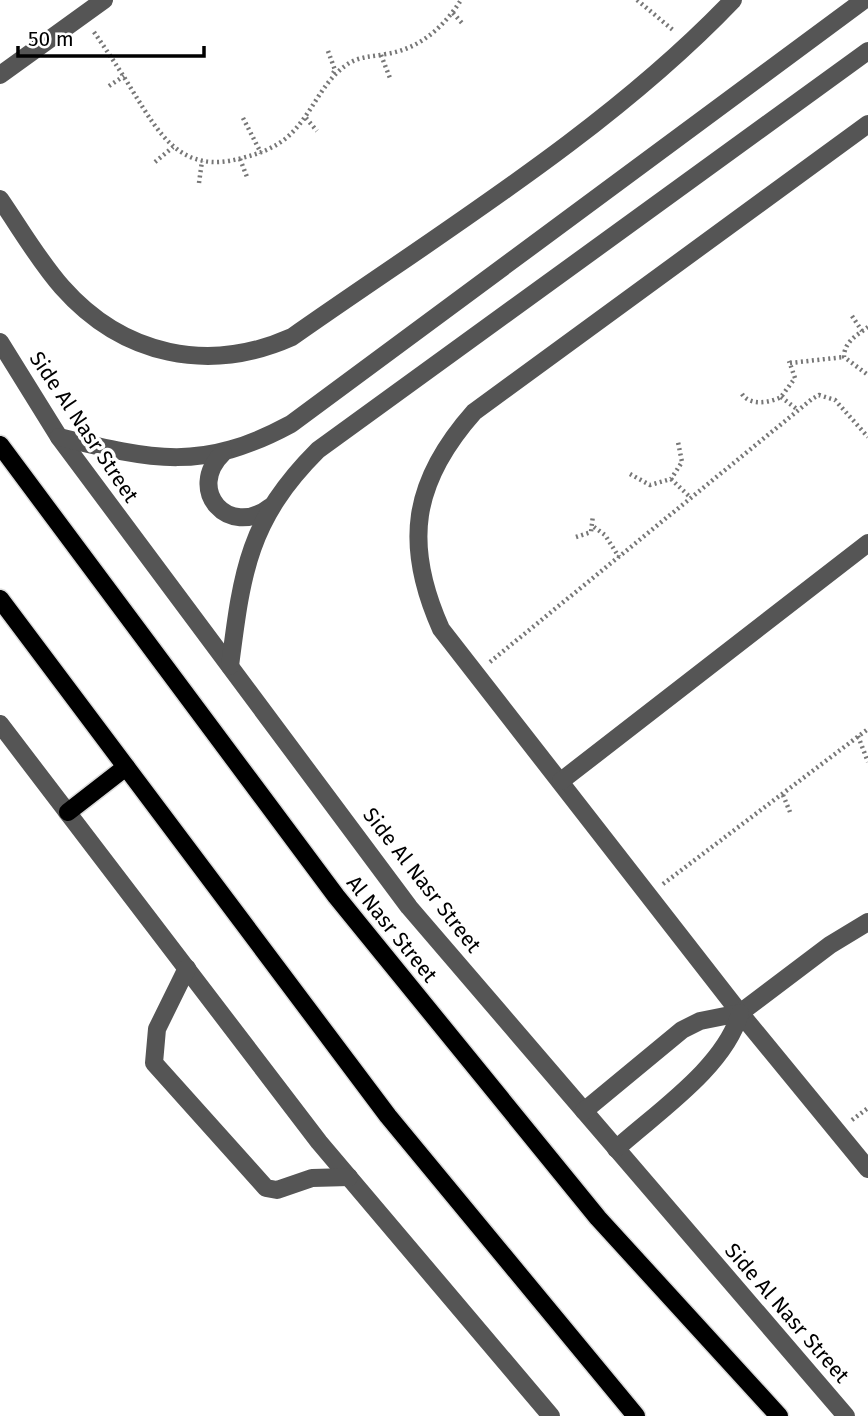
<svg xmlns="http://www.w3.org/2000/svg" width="868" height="1416" font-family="'Fira Sans',sans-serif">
<rect width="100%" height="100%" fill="#fff"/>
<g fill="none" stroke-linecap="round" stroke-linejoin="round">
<defs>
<g id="major">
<path d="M0,445l336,451 262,322 181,198"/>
<path d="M0,599l388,517 248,300"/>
<path d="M68,812l58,-45"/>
</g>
</defs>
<use href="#major" stroke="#dbdbdb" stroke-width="21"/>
<g stroke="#777" stroke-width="4.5" stroke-dasharray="2 3.5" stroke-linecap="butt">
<path d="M637,0l36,30"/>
<path d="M453,13l9,10"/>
<path d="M94,32c13,19 26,38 38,58 28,45 49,85 110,68 16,-4 30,-9 43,-19 26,-21 34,-54 60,-73 13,-10 26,-9 41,-12 33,-5 57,-26 75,-54"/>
<path d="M328,51l7,19 -3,5"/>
<path d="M381,55l9,23"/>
<path d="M109,86l15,-10"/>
<path d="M243,118l18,35"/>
<path d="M306,118l11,13"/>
<path d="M240,159l7,18"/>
<path d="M155,162l18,-15"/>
<path d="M199,183l3,-22"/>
<path d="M852,316l10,15"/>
<path d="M868,327c-11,8 -24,15 -24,30l24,18"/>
<path d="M790,363l54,-6"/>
<path d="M742,394c8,12 27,9 39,3l14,-19 -6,-17"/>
<path d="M781,397l17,13"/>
<path d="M630,474l20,11 21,-6 11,-17 -4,-20"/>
<path d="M671,479l20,19"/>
<path d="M594,527l11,8 14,22"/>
<path d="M576,537l15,-5 2,-17"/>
<path d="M490,662l322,-263 7,-4 16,5 33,37"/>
<path d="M858,736l10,26"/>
<path d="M783,795l7,17"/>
<path d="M663,884l205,-155"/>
<path d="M852,1120l16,-12"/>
</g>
<g stroke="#555" stroke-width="18">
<path d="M0,75l104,-75"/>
<path d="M868,124l-394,288c-62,70 -71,132 -33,217l299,384 128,156"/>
<path d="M0,199c20,29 39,62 62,88 61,69 147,87 230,50 148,-104 317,-207 441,-337"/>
<path d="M0,342l59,95 350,470 437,509"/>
<path d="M59,437c94,23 143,35 232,-13l573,-424"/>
<path d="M223,453c-38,37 6,86 47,54"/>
<path d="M230,666c12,-94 18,-146 88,-216l550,-399"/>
<path d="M0,724l319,418 232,274"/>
<path d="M561,781l307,-238"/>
<path d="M187,968l-30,61 -3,34 112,125 11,2 35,-12 37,-1"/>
<path d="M584,1111l98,-81 18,-9 40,-8 90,-68 38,-23"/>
<path d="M616,1149c41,-37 109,-82 124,-136"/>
</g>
<use href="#major" stroke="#000" stroke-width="18"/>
</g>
<g text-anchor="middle" stroke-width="7" stroke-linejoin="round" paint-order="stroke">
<g font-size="21" fill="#000" stroke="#fff">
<text transform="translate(84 427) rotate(56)" y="7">Side Al Nasr Street</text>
<text transform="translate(422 880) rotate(52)" y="7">Side Al Nasr Street</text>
<text transform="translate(392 929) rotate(51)" y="7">Al Nasr Street</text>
<text transform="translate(787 1313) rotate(49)" y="7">Side Al Nasr Street</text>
</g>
</g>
<path d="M18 46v10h186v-10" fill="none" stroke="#000000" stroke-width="3.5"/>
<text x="28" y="46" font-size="21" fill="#000000" stroke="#ffffff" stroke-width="5" paint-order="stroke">50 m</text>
</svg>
